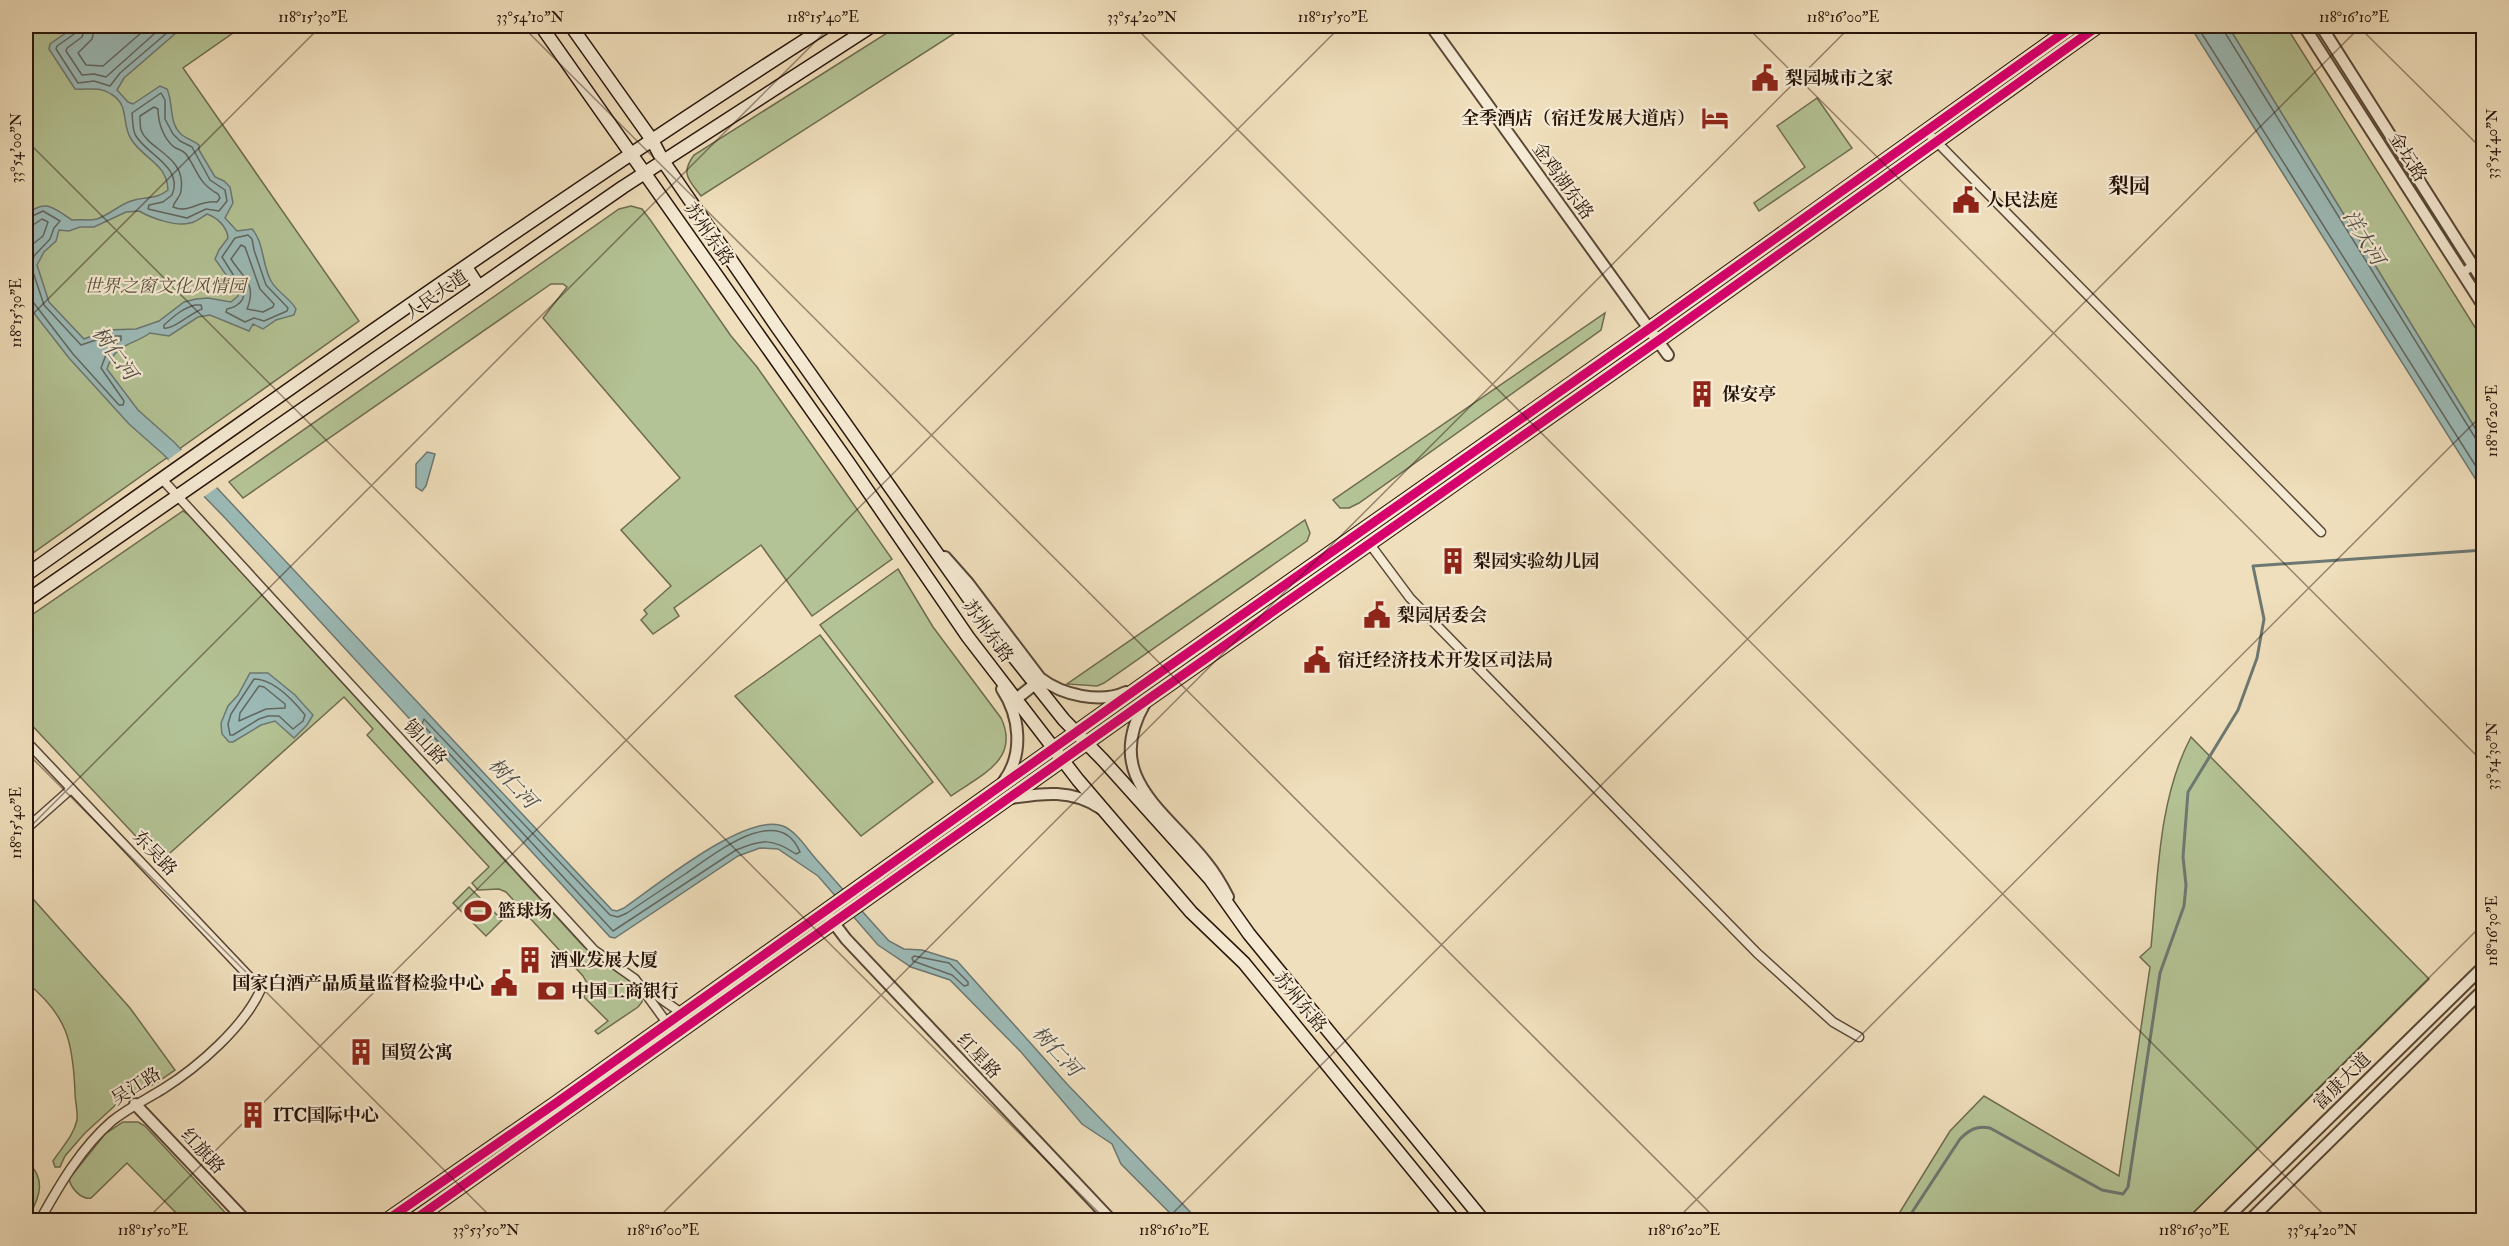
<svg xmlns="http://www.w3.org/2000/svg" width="2509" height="1246" font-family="'IM FELL Double Pica','Noto Serif SC',serif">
<rect width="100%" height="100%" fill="#f0dfbc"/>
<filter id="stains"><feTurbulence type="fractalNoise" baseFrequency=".00333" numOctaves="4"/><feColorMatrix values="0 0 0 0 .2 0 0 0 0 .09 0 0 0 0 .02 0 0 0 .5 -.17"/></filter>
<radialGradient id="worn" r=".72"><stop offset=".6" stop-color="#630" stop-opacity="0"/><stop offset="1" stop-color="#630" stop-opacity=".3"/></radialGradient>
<g fill="#b4c395" stroke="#6e6c50" stroke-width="1.5">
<path d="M26,26h217l-60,42 176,253 -333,237z"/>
<path d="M898,26h68l-265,170c-12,-16 -21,-22 -7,-41z"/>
<path d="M2228,26h58l197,314v101z"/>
<path d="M1817,98l35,50 -93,63 -5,-8 51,-36 -28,-41z"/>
<path d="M631,206l11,3 9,12 80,115 26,31 135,192 -80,57 -51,-71 -87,63 5,8 -26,18 -12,-14 6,-6 -3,-4 27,-24 -50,-56 59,-52 -137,-160 24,-31 -4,-3h-12l-308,214 -14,-16 390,-273z"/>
<path d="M1605,313l-4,17 -242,173 -10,5h-9l-7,-8z"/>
<path d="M183,511l7,5 394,431 38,27 20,19v9l-4,5 -40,27 -3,-3 13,-10 -24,-24 4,-12 -5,-9 -77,-84 -7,-3 -21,1 -6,-7 17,-16 -122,-132 6,-6 -29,-32 -184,165 -134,-143v-100z"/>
<path d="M1305,520l5,13 -3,8 -203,142 -7,3 -30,-2z"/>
<path d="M898,569l35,58 68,91c20,42 -22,58 -50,78l-131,-171z"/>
<path d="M820,635l113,147 -72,54 -126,-140z"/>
<path d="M2191,737l238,242 -243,241h-291l55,-89 34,-35 135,80 31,-209 -10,-10 11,-10c7,-69 7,-148 40,-210z"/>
<path d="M469,887l33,33 -16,16 -33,-33z"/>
<path d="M26,891l104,117 45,62 -19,13 -36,18 -35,32 -20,23 -5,11h-5l-2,-6c9,-14 20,-24 24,-41 1,-8 -2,-19 -2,-28 -2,-51 -8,-77 -49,-110z"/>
<path d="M123,1122h15l7,4 87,94h-49l-56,-57 -36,35c-10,2 -20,-10 -22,-19l36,-45z"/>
<path d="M26,1160c20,18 15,35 3,56l-3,-4z"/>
</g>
<g fill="#9cbbb8" stroke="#6d7872" stroke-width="1.5" fill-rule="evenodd">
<path d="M76,26h108l-60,52 -7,12 11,12 5,2 27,-18 7,3c7,15 1,34 15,46 5,4 11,5 17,10v5l16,27 9,4 6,6 3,16 -8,15 12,13 15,-2c12,13 10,36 19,52 6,11 19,17 25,28l-2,6 -18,5 -13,9 -10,-5 -4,7 -39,-16 -12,2 -29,19 -19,-3c-20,14 -34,9 -43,36l31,41 36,32 438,468 5,1 7,-3c32,-22 122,-96 159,-82 13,5 24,23 33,33 24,27 48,55 73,82l15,8 18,1 35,11 110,123 131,136h-21l-56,-56 -9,-20 -30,-20 -61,-72 -71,-72 -39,-13 -33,-22 -60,-69 -40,-27 -18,-1 -22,8 -123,82 -5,-1 -384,-418 -62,-64 -35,-31 -60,-66 -43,-55v-88c20,-17 27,-7 46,5 9,-1 17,1 25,-1 12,-4 22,-14 34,-18 14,-5 25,-1 37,-11 -1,-27 -25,-31 -37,-51 -10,-16 -1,-34 -20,-45 -12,-8 -23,-4 -36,-5l-26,-40 1,-5zM139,211c12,7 37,16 51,12 6,-1 12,-6 17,-9 11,4 20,13 21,24l-9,12 -4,9 23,33v4l-7,6 -23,-4 -12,1 -12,3 -25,19 -23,8 -29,1 -23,9 -35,-37 -12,-37 7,-13 12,-11 3,-11 10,1 11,-4h14l32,-15z"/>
<path d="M2190,26h38l255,415v50z"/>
<path d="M427,452l8,2 -9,32 -4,5 -6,-4v-23z"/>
<path d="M250,673h18l27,22 18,20 -6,10 -13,13 -19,-17 -14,4 -28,17h-4l-7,-8 -1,-11 7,-17 10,-11z"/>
</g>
<path fill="#f0dfbc" d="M184,448l35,38 -17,12 -34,-38z"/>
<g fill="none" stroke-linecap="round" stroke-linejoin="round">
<g stroke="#626861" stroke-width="1.5">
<path d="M78,26l-1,6 -20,14 -1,3 22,34 16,-2 16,5 10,-13 55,-47"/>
<path d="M86,26l-4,11 -15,11 -1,3 16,24 12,-1 12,3 57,-51"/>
<path d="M95,26l-3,13 -14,14 8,12 17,1 46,-40"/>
<path d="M2197,26l287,453"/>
<path d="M2223,26l1,5 252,408 8,4"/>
<path d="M161,93l4,7v19l8,15 7,7 12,6 18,33 15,10 2,11 -8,10 -13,-2 -19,9 -39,-9 1,-4 14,-3 9,-7c12,-28 -25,-40 -36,-59 -4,-6 -3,-16 -4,-23z"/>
<path d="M154,107l4,2c0,13 5,29 16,38 5,3 9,3 12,7 12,17 12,29 32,40l2,4 -3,4c-20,-2 -27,12 -44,5 1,-6 7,-9 8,-16 6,-35 -33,-41 -40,-61 -1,-4 -1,-10 -1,-14z"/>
<path d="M26,219l17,-8 17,10 -6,7 -4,11 -16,17 -3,10 13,39 37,40 27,-9h13v4l-14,12 -6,16 23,33 -1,4h-4l-46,-51 -40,-52 -7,-2"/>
<path d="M26,226l7,-1 9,-6 6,3 -5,14 -10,8 -7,13"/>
<path d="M248,235l4,4 2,11 12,35 22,23 -1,3 -23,10 -10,-3 -9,4 -19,-10 1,-3c9,-2 17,-6 17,-17l-22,-35 13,-19z"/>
<path d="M241,245l4,2 15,42 14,15 -1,3 -10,5 -16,-3c10,-25 -3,-30 -16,-50z"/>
<path d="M195,305h6l1,4c-11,4 -29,21 -38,19v-3c10,-9 19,-17 31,-20z"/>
<path d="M254,679c19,0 39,21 51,36l-2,6 -10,8 -14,-13h-11l-9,3 -26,16h-3l-2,-11 3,-10z"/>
<path d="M259,686l5,1 21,17v4l-19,1 -27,12 1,-8z"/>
<path d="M424,719l186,196 8,2 9,-4c19,-13 39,-26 58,-39 27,-18 94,-74 115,-22l-4,2c-24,-16 -34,-15 -60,-4l-123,81 -191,-207z"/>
<path d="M914,956l35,7 19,19v3l-4,1 -12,-11 -39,-14 -1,-3z"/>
</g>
<path stroke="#6d7872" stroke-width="3" d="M1907,1220l53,-81c9,-9 17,-14 30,-11l112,62 21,4 5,-7 32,-214 24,-67 2,-21 -3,-28 5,-65 50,-82 19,-52 7,-39 -11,-53 231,-16"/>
<defs>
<g id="minor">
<path d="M1926,131l395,401"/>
<path d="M2462,273l22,-15"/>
<path d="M162,479l432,471 41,29 32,44"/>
<path d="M1369,543l41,55 347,355 76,69 26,15"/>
<path d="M26,741l235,248c-17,38 -63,78 -98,100 -18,11 -35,19 -51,32 -31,27 -52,63 -72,99"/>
<path d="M26,829l45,-40"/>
<path d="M649,988c8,10 21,16 32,25"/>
</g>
<g id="tertiary">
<path d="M1431,26l237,329"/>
<path d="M2304,26l180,281"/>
<path d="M2321,26l163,257"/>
<path d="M945,557l23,26 72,95c22,17 60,26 86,14"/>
<path d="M1002,689c18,27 22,65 2,92"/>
<path d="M1016,699l19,-15"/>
<path d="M1145,703c-43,74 20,107 61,159 9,11 16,23 22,35"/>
<path d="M1011,798c32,-5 61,-9 89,10"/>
<path d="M830,918l16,21 265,281"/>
<path d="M135,1104l110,116"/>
<path d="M2225,1220l259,-254"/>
<path d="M2250,1220l234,-231"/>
</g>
<g id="secondary">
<path d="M541,26l307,436 120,175 110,143 113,132 53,51 210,257"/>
<path d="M571,26l81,114 11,21 114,166 205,290 82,103 39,40 107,119 39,55 234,286"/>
<path d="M466,267l13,20"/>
<path d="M26,575c264,-187 528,-375 801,-549"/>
<path d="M26,601l597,-414 249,-161"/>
</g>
<g id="trunk">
<path d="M387,1220l169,-117 582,-415 515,-362 420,-300"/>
<path d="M414,1220l733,-520 515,-362 436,-312"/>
</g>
</defs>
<use href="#minor" stroke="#594736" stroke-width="11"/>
<use href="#tertiary" stroke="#594736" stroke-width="14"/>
<use href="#secondary" stroke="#27140a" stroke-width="15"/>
<use href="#trunk" stroke="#27140a" stroke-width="16"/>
<use href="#minor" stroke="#f5ead3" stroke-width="8"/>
<use href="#tertiary" stroke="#f5ead3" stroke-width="10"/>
<use href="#secondary" stroke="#f5ead3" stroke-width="12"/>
<use href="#trunk" stroke="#f0dfbc" stroke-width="14"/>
<defs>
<g id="cycleway">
<path d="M387,1220l169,-117 582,-415 515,-362 420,-300"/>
<path d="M414,1220l733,-520 515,-362 436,-312"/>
</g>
</defs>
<use href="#cycleway" stroke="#f5ead3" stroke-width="13"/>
<use href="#cycleway" stroke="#d6006c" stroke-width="9"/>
</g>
<path fill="none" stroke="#27140a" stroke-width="1.5" stroke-opacity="0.45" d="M522,26l1195,1194M1134,26l1195,1194M1746,26l738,737M2358,26l126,125M26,140l1080,1080M26,321l295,-295M26,752l468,468M26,831l805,-805M146,1220l1195,-1194M656,1220l1195,-1194M1166,1220l1195,-1194M1676,1220l808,-807M2186,1220l298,-297"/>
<defs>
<symbol id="civic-bare" viewBox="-9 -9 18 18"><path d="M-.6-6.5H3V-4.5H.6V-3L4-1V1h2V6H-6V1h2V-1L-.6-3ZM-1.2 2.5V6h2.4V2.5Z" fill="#8f2418" stroke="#f5ead3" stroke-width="2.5" paint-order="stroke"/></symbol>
<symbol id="hotel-bare" viewBox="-9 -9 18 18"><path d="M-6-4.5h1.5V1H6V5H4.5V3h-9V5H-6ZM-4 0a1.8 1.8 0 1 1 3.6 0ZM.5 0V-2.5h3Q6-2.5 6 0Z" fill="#8f2418" stroke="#f5ead3" stroke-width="2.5" paint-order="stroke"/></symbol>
<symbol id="building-bare" viewBox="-9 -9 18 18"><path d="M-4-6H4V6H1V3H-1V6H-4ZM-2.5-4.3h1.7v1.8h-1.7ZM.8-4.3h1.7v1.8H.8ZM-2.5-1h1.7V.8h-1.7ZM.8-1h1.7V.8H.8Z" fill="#8f2418" stroke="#f5ead3" stroke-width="2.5" paint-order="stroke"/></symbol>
<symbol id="stadium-bare" viewBox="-9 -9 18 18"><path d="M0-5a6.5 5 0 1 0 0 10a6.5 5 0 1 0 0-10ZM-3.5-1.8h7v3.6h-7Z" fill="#8f2418" stroke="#f5ead3" stroke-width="2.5" paint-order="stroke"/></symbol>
<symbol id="bank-bare" viewBox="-9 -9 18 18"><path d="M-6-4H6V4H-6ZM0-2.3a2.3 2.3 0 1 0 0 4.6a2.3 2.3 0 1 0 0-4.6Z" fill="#8f2418" stroke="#f5ead3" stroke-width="2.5" paint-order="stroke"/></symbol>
</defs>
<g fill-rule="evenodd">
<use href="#civic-bare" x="1746" y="59" width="38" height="38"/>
<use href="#hotel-bare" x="1696" y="99" width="38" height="38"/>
<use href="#civic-bare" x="1947" y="181" width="38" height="38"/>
<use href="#building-bare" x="1683" y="375" width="38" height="38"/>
<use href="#building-bare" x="1434" y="542" width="38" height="38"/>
<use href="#civic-bare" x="1358" y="596" width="38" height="38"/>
<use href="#civic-bare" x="1298" y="641" width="38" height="38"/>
<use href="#stadium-bare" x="459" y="892" width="38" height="38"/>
<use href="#building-bare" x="511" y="941" width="38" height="38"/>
<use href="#civic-bare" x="485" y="964" width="38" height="38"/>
<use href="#bank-bare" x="532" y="972" width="38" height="38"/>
<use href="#building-bare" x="342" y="1033" width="38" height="38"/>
<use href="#building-bare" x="234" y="1096" width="38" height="38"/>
</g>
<g text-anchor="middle" stroke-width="4.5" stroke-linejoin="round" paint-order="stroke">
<g font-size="18" font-weight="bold" fill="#27140a" stroke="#f5ead3" text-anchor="start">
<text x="1785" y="84">梨园城市之家</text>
<text x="1695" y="124" text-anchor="end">全季酒店（宿迁发展大道店）</text>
<text x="1986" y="206">人民法庭</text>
<text x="1722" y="400">保安亭</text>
<text x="1473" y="567">梨园实验幼儿园</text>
<text x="1397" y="621">梨园居委会</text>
<text x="1337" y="666">宿迁经济技术开发区司法局</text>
<text x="498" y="917">篮球场</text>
<text x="550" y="966">酒业发展大厦</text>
<text x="484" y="989" text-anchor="end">国家白酒产品质量监督检验中心</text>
<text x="571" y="997">中国工商银行</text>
<text x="381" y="1058">国贸公寓</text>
<text x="273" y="1121">ITC国际中心</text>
</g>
<g font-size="18" fill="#27140a" stroke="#f5ead3">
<text transform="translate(2408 157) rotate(58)" y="6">金坛路</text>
<text transform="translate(1563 181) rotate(54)" y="6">金鸡湖东路</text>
<text transform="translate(709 234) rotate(55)" y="6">苏州东路</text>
<text transform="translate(436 295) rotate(-35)" y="6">人民大道</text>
<text transform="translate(988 631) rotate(54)" y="6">苏州东路</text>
<text transform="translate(425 742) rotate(47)" y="6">锡山路</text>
<text transform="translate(155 853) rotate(46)" y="6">东吴路</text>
<text transform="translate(1300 1002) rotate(50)" y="6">苏州东路</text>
<text transform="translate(979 1056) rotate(47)" y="6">红星路</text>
<text transform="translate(2342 1081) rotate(-45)" y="6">富康大道</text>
<text transform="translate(136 1086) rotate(-32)" y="6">吴江路</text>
<text transform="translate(203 1151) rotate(47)" y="6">红旗路</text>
</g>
<g font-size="18" font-style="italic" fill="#58513b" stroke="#f5ead3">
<text x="165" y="292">世界之窗文化风情园</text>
</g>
<g font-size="20" font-style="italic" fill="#504e47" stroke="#f5ead3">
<text transform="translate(2364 237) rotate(59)" y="7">洋大河</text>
<text transform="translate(115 353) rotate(54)" y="7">树仁河</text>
<text transform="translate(513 783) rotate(47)" y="7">树仁河</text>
<text transform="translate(1057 1051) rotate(47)" y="7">树仁河</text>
</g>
<g font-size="21" font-weight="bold" fill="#27140a" stroke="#f5ead3">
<text x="2129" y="193">梨园</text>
</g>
</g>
<rect width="2509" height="1246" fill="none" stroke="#f0dfbc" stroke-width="66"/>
<rect x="33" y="33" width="2443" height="1180" fill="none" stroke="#27140a" stroke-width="2"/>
<g font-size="15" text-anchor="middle" fill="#27140a">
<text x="313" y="22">118°15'30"E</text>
<text x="530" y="22">33°54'10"N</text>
<text x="823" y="22">118°15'40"E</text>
<text x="1142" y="22">33°54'20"N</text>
<text x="1333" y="22">118°15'50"E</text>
<text x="1843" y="22">118°16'00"E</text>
<text x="2354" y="22">118°16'10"E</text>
<text transform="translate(2492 144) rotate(-90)" y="5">33°54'40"N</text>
<text transform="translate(16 148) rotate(-90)" y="5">33°54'00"N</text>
<text transform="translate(16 313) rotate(-90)" y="5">118°15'30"E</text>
<text transform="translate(2492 421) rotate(-90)" y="5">118°16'20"E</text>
<text transform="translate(2492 756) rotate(-90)" y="5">33°54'30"N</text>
<text transform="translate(16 823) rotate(-90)" y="5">118°15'40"E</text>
<text transform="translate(2492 931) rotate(-90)" y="5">118°16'30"E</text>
<text x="153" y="1235">118°15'50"E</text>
<text x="486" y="1235">33°53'50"N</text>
<text x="663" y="1235">118°16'00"E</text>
<text x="1174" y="1235">118°16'10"E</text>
<text x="1684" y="1235">118°16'20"E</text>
<text x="2194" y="1235">118°16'30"E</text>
<text x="2322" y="1235">33°54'20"N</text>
</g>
<rect width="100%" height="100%" filter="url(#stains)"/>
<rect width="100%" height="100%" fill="url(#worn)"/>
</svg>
